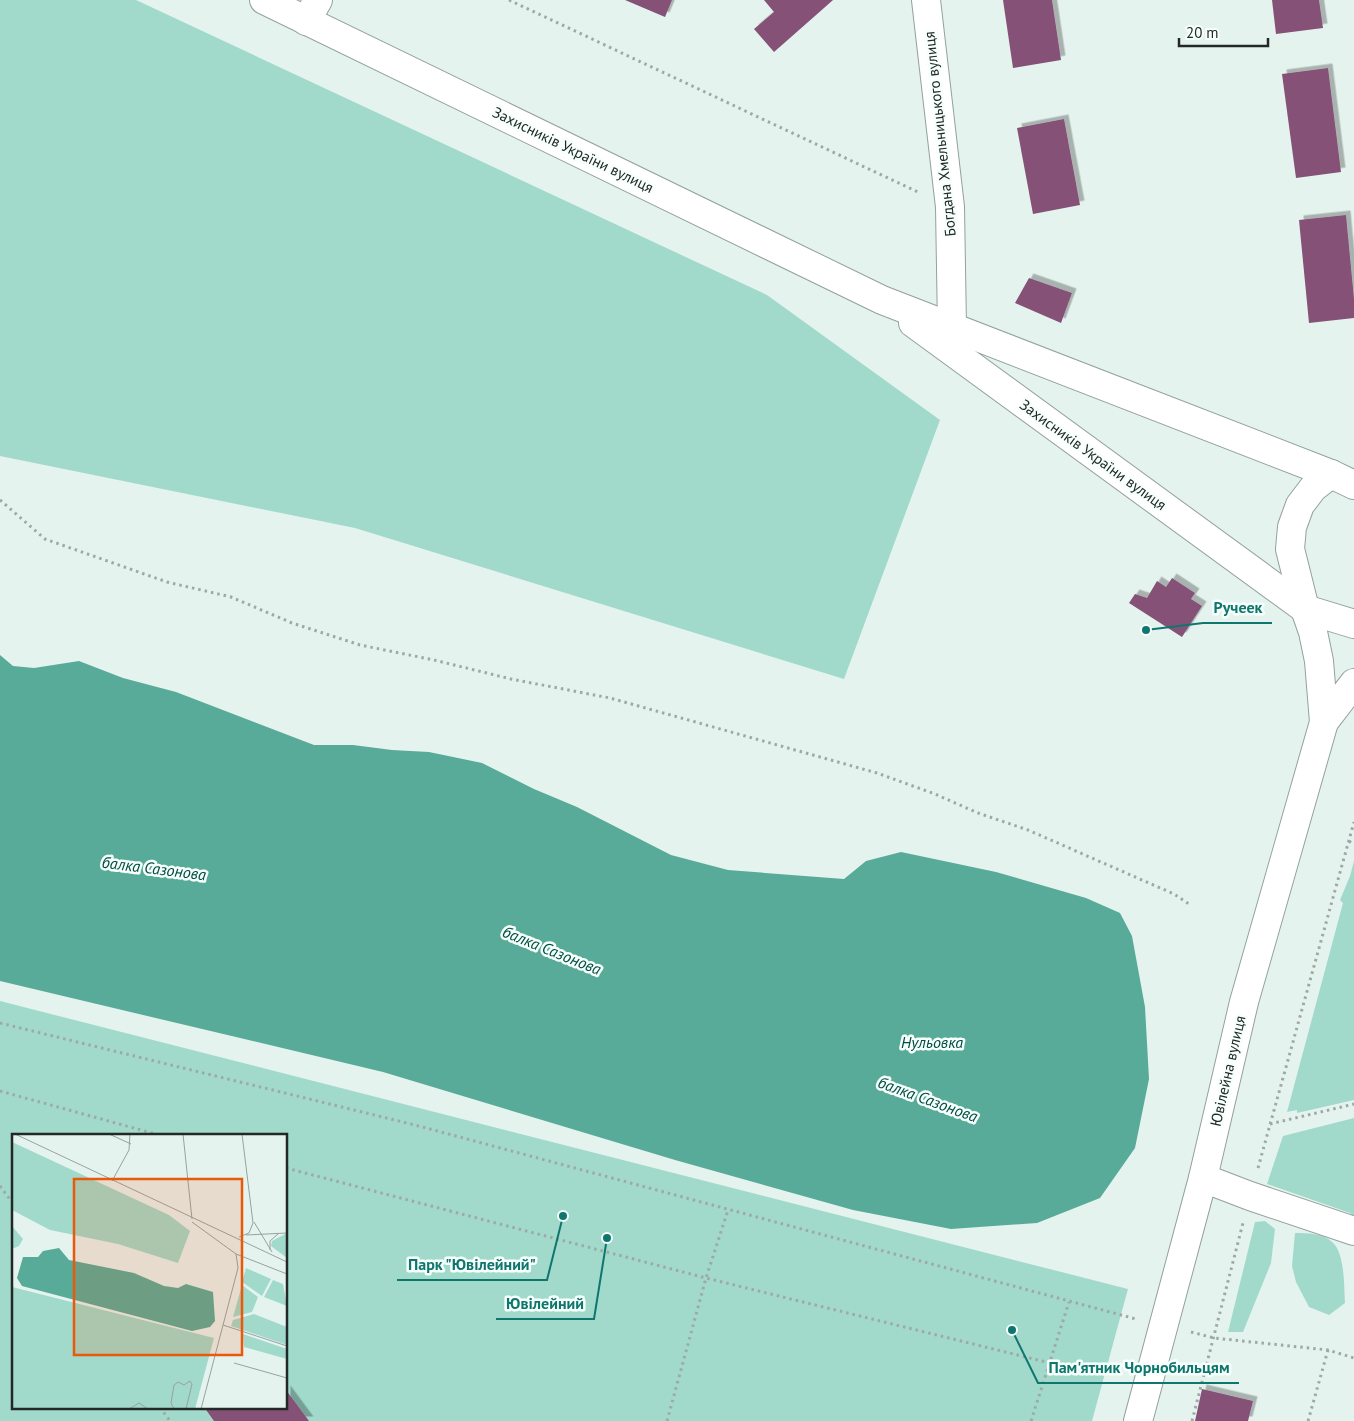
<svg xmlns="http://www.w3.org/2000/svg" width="1354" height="1421" font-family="'PT Sans',sans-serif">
<defs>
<filter id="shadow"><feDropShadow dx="4.5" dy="-4.5" stdDeviation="0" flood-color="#0004"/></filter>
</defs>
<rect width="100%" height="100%" fill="#e5f3ef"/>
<g fill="#a1dacb" fill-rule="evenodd">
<path d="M0,0h136l631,295 173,125 -96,259 -489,-151 -355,-72z"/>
<path d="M1354,861v239l-57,13v-3l-10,2 56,-209 -3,-3 10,-24z"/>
<path d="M0,1001l1128,288 -36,132h-1092zM14,1135h272v272h-272z"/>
<path d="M1354,1118v102l-4,-7 -83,-29 16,-48z"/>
<path d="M1265,1221l10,8 -4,34 -28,69h-15l27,-110z"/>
<path d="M1295,1233c12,0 28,0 37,9 13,10 12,45 13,61l-16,12 -20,-8 -13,-25 -4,-16z"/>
</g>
<path fill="#58ab98" d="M0,655l13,11 21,2 45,-7 44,17 53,14 138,53h39l39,5 37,2 53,11 52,26 43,18 94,48 57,15 116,9 22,-18 35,-9 95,20 90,26 34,15 12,23 13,71 4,72 -14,69 -35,50 -63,25 -86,6 -98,-19 -178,-50 -292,-88 -383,-91z"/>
<g fill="#855176" filter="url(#shadow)">
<path d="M625,0h47l-7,17z"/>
<path d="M764,0h69l-59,52 -20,-23 20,-17z"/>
<path d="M1003,0h49l9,60 -48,8z"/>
<path d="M1272,0h47l4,28 -47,6z"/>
<path d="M1328,68l13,104 -45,6 -14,-104z"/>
<path d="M1064,119l16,86 -47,9 -16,-86z"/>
<path d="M1346,215l8,84v19l-45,5 -10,-103z"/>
<path d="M1029,278l43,15 -11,30 -46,-20z"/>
<path d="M1172,578l23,15 -4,6 11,7 -20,31 -53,-34 6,-9 12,4 10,-17 9,6z"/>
<path d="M1202,1389l51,12 -5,20h-53z"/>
<path d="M286,1390l23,31h-95l-10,-14h82z"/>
</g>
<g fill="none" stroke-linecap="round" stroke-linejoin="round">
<defs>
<g id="minor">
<path d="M926,0l24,207 2,121"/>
<path d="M306,21l12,-21"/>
<path d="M1324,722l30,-39"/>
<path d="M1203,1178l47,18 104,35"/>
<path d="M1138,1421l65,-243 41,-176 80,-280 -5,-61 -6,-29 -8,-23"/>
</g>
<g id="highway">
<path d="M264,0l618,300 449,174 23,11"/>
<path d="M913,323l392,286 49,15"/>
<path d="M1305,609l-15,-60 2,-22 8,-22 13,-17 18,-14"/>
</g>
</defs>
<use href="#minor" stroke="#93a19d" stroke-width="30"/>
<use href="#highway" stroke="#93a19d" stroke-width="30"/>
<g stroke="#9ea9a6" stroke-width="3" stroke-dasharray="2.5 4" stroke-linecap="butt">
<path d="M509,0l411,193"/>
<path d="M0,500l45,39 122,43 64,15 61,26 68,22 74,15 77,19 99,19 267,75 58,21 43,19 50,17 146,64 15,10"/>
<path d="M1349,841l5,4"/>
<path d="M0,1023l415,102 721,194"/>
<path d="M0,1091l159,44"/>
<path d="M1270,1124l84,-20"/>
<path d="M286,1168l420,110 344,85"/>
<path d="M1258,1168l96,-346"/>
<path d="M0,1186l14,19"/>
<path d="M1191,1332l23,6 114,12 26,8"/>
<path d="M160,1407l10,14"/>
<path d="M667,1421l39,-143 22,-68"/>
<path d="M1031,1421l38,-119"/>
<path d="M1192,1421l51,-198"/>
<path d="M1308,1421l20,-71"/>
</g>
<use href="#minor" stroke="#fff" stroke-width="28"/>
<use href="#highway" stroke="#fff" stroke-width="28"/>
</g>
<g text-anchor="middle" stroke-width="5" stroke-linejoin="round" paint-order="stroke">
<g font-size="15" fill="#232827" stroke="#f6fffc">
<text transform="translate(940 134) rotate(-96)" y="5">Богдана Хмельницького вулиця</text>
<text transform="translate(573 150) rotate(26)" y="5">Захисників України вулиця</text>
<text transform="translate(1093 455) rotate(36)" y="5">Захисників України вулиця</text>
<text transform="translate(1228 1071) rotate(-77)" y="5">Ювілейна вулиця</text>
</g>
<g font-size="16" font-style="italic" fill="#004d40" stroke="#f6fffc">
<text transform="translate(154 868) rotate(7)" y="6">балка Сазонова</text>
<text transform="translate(552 950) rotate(22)" y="6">балка Сазонова</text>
<text x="932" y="1048">Нульовка</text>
<text transform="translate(928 1099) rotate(20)" y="6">балка Сазонова</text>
</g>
</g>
<g transform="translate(12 1134)">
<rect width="275" height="275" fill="#e5f3ef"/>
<path d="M0,8l157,73 21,16 -12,32 -60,-19 -68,-14 -38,-20zM0,92l11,13 -4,7 -7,3zM275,99v25l-16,-12 1,-5zM234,134l25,11 -9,17 -20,-14zM261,146l10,4 4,22 -23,-9zM230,151l16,12 -6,15 -19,5zM0,153l202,51 -19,71h-183zM242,180l33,13v18l-56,-19 2,-6zM231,200l44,15v10l-43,-12z" fill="#a1dacb"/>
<path d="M47,114l10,12 65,13 30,13 14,2 8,-4 27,8 2,29 -5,6 -18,4 -170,-45 -5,-8 6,-21h15l5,-6z" fill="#58ab98"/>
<path fill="none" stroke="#97a29f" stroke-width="1" d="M3,0l272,128M97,0l22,10M171,0l9,85M100,47l17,-31 1,-16M180,88l44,32 51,20M242,88l18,30M234,101l41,-2M227,103l10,-4 4,-10 -11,-89M258,116v-9l8,-7M211,191l64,21M222,229l53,15M117,275l10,-6 9,6M162,275l-3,-6 3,-18 4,-3 6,3 6,-4 2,3 -6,25M189,275l37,-141 -2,-14"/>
<path fill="#e8590c" fill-opacity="0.15" stroke="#e8590c" stroke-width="2.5" d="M62,45h168v176h-168z"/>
<rect width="275" height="275" fill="none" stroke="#232827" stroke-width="2.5"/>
</g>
<path fill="none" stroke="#0f766e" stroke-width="2" d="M1146 630L1203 623H1272M563 1216L547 1280H397M607 1238L594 1319H496M1012 1330L1038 1383H1239"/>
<g fill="#0f766e" stroke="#f6fffc" stroke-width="2">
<circle cx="1146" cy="630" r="5"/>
<circle cx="563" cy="1216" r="5"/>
<circle cx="607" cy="1238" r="5"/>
<circle cx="1012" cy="1330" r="5"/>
</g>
<g font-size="16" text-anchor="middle" font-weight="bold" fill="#0f766e" stroke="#f6fffc" stroke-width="5" stroke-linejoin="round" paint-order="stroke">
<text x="1238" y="613">Ручеек</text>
<text x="472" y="1270">Парк "Ювілейний"</text>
<text x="545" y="1309">Ювілейний</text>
<text x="1139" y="1373">Пам'ятник Чорнобильцям</text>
</g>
<path d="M1179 38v8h89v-8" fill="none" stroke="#232827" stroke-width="2.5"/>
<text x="1186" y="38" font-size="15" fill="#232827" stroke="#f6fffc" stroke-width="4" paint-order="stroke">20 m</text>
</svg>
